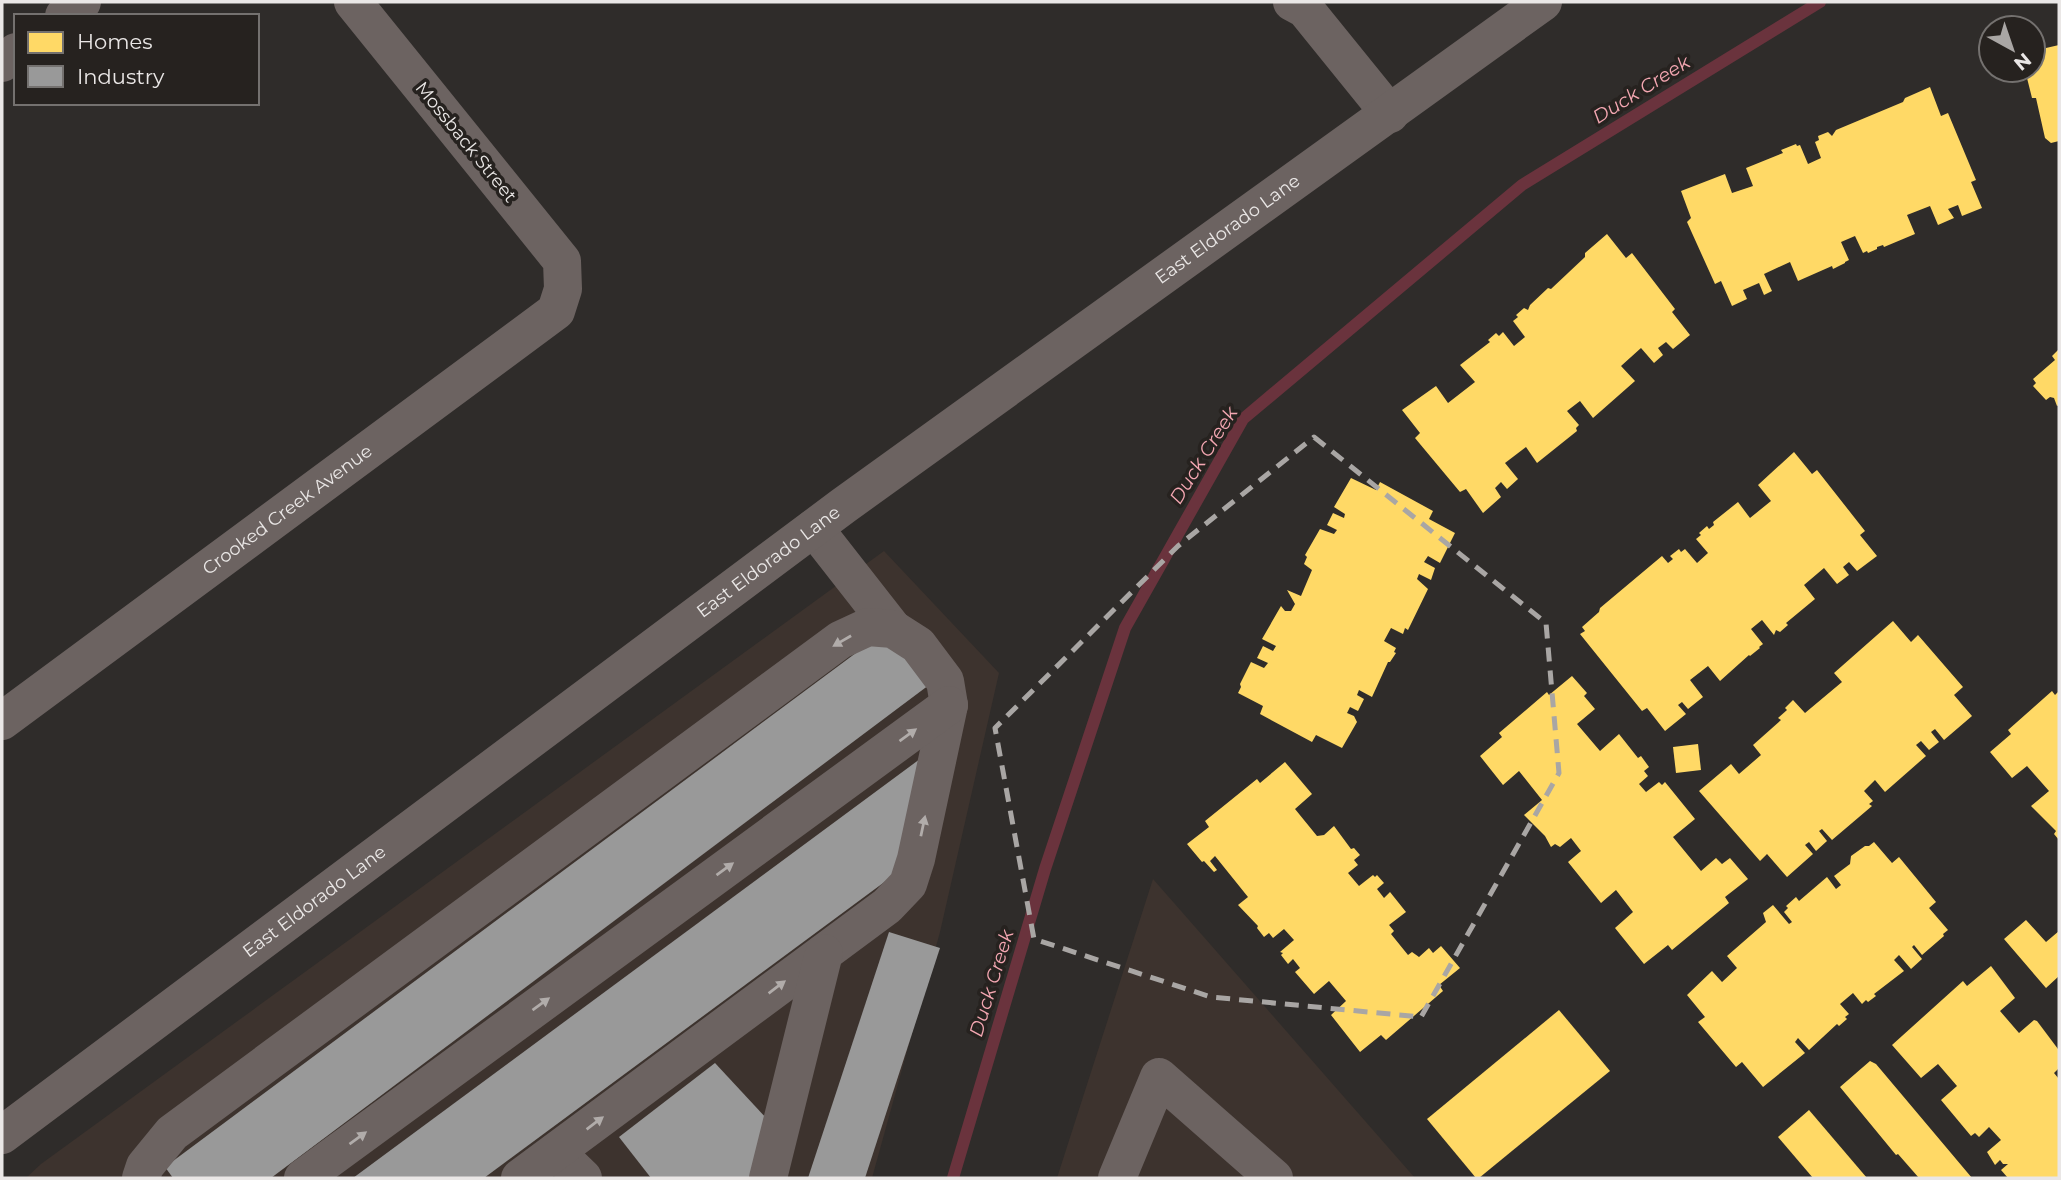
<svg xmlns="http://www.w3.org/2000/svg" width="2061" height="1180" font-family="Montserrat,sans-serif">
<rect width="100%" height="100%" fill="#2f2c2a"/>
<g fill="#3d332e">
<path d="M884,551l115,122 -59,259 -68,246h-846l15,-14z"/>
<path d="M1153,879l262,299h-358z"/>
</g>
<g fill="#ffd966">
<path d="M2059,45v96l-8,2 -6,-5 -9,-40h-4l-7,-28h8v-19z"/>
<path d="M1930,87l11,29 7,-3 28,67 -5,2 11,26 -20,8 -4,-11 -10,4 6,9 -16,7 -8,-19 -23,9 8,19 -31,13 -1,-2 -6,2v2l-9,4 -1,-2 -4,2 -8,-17 -14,6 8,18 -4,2v1l-12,6 -1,-3 -34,15 -8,-19 -26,12 8,17 -8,4 -5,-12 -16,7 4,9 -15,7 -11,-25 -6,3 -28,-62 4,-4 -10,-27 44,-17 7,19 21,-7 -7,-18 37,-15 -2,-3 15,-6 1,2 3,-1 8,19 13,-6 -6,-16 4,-2 -1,-4 10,-4 4,4 4,-6 67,-28 2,-4z"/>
<path d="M1607,234l19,24 6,-5 43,56 -3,3 18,23 -17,14 -7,-7 -8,6 5,7 -9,8 -13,-15 -20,18 14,15 -42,37 -13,-17 -13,10 12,14 -3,3 1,3 -40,32 -11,-16 -21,16 13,16 -11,10 -6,-7 -6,6 6,9 -18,16 -17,-24 -6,3 -45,-54 5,-5 -18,-23 34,-24 12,17 27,-21 -15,-17 30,-23 -2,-2 8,-7 3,3 4,-4 11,14 11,-9 -12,-16 5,-4 -2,-2 8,-7 4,2 2,-5 18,-17 3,1 34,-32v-4z"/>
<path d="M2059,349v56l-2,1 -3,-8 -4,-1 -4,3 -13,-14 3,-3 -3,-4 22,-19 -3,-4z"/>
<path d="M1794,452l18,22 5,-4 48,61 -5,4 17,21 -20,15 -8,-9 -6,5 6,8 -12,9 -13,-16 -20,17 11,14 -29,24 2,2 -8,7 -4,-2 -2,5 -12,-15 -11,9 12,15 -4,3 1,1 -10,8 -1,-1 -29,26 -12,-15 -18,14 13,17 -15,12 -6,-7 -4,3 8,9 -21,17 -18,-23 -5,3 -62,-77 5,-3 -3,-4 17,-15 1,-4 62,-52 6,7 5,-4 -3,-3 9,-7 2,3 4,-3 12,14 11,-10 -12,-14 5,-4 -2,-2 8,-7 2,3 5,-4 -1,-3 25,-20 12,16 21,-17 -13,-16z"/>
<path d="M1351,478l25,12 4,-8 53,29 -4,8 26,14 -15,30 -12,-7 -4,6 11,6 -4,12 -12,-6 -2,5 11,10 -20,41 -3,-2 -2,6 -12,-6 -7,13 12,7 -2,4 2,1 -6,9h-2l-16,35 -13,-7 -2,5 7,4 -6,12 -8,-4 -3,6 7,3 3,6 -15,26 -26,-13 -4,7 -52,-28 3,-8 -25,-13 3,-6 -1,-3 11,-22 13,6 4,-5 -11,-5 6,-12 10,5 3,-5 -14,-7 19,-33 4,5h6l4,-7 -8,-14 14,6 11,-26 -8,-6 3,-7 -2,-2 15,-26 14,5 3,-4 -10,-5 6,-12 11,5 1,-4 -11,-7z"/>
<path d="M1893,621l18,21 7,-7 45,52 -9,8 18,21 -28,24 -9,-11 -4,3 8,10 -10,8 -8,-9 -5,4 10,11 -41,36 -10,-12 -11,11 9,10 -4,3 3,2 -40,34 -10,-11 -3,2 8,10 -11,10 -7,-9 -4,3 8,9 -26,23 -20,-23 -7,7 -61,-70 32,-27 8,10 22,-19 -8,-10 28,-25 -3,-2 9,-8 -2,-2 8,-8 12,13 37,-31 -8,-9z"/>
<path d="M1572,676l15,17 -3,3 11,13 -18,15 23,27 19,-17 19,24 3,-2 8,11 -5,4 4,5 -9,8 7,8 13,-10 3,3 3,-3 30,37 -22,18 28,34 15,-13 6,6 8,-6 18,21 -23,18 4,6 -57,47 -4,-5 -24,19 -29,-36 18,-16 -17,-22 -15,13 -33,-41 13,-11 -10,-13 -11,9 -5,-3 -4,3 -6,-11 -21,-21 18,-15 -23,-29 -16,14 -23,-29 22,-19 -3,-4 48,-41 2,3z"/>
<path d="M2052,691l3,4 4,-4v149l-5,-6 2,-3 -25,-25 18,-15 -22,-25 -15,12 -22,-26 21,-18 -3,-4z"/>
<path d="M1698,744l3,26 -25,3 -3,-26z"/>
<path d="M1285,762l27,32 -17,15 22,27 7,-1 10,-9 17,23 3,-1 6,7 -6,5 4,5 -10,8 11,13 14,-11 2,2 2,-2 7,8 -7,6 7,9 6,-6 16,20 -17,13 5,6 -3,3 17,21 4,-3 7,5 10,-9 4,5 8,-7 19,22 -21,17 4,6 -57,49 -5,-5 -21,17 -29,-37 15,-14 -17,-20 -15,13 -19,-22 5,-4 -7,-9 -5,5 -7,-9 2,-2 -3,-1 14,-12 -10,-11 -11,9 -4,-5 -5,4 -7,-9 1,-2 -20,-21 10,-8 -33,-41 -5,5 7,9 -3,2 -10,-11 -2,1 -15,-18 22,-17 -4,-6 52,-42 3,4z"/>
<path d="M1874,842l18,21 7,-6 37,45 -7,6 19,22 -5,4 1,2 -22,19 -8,-10 -2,2 10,12 -11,10 -12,-14 -5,5 10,11 -30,23 2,2 -8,6 -2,-2 -4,4 -9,-11 -13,11 9,10 -4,3 2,2 -8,7 -2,-2 -28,26 -11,-12 -3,4 10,11 -42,34 -21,-25 -6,5 -38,-45 7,-5 -18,-22 25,-24 10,11 15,-14 -10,-12 39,-34 -3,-9 10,-8 16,19 3,-2 -8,-10 4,-4 -2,-2 10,-9 3,4 28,-24 9,12 5,-4 -7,-9 16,-12 1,-8 14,-10h4z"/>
<path d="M2026,920l20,22 13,-11v45l-13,12 -42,-49z"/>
<path d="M1991,966l24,32 -15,13 19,22 15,-13 3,1 21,28 1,-1v20l-5,5 5,6v99h-51l-7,-8 7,-6h-5l-3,-4 -5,5 -8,-13 14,-12 -12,-13 -10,10 -4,-4 -4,3 -30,-36 16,-14 -19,-22 -17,14 -29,-33 71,-64 4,5z"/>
<path d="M1559,1010l51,61 -131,107h-3l-49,-59z"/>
<path d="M1870,1061l6,3 96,114h-53l-21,-24 -2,1 -56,-68z"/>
<path d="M1809,1110l58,68h-54l-35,-41z"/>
</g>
<g fill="#999">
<path d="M868,644l37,4 28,34 -662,496h-98l-8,-11z"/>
<path d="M924,756l-26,116 -414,306h-131z"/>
<path d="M889,932l51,16 -75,230h-57z"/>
<path d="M715,1063l52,56 -17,59h-99l-32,-41z"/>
</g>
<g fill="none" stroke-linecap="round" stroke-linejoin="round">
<path stroke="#6a333d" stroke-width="12" d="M953,1178l92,-309 80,-241 118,-209 279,-234 298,-183"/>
<g stroke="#6c6361" stroke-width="38">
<path d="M1292,2l13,7 85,105"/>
<path d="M64,16l18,-14"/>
<path d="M2,63l14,-11"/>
<path d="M814,528l79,101"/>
<path id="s1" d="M2,721l554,-410 7,-22 -1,-28 -209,-259"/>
<path id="s2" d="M2,1135l841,-629 700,-504"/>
<path d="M556,1152l27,26"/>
<path d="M141,1178l4,-12 27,-33 668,-493 28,-13 25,2 25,16 27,36 4,24 -33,154 -8,25 -21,22 -367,272"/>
<path d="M303,1178l646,-473"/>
<path d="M768,1178l56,-225"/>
<path d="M1117,1178l42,-101 115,101"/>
</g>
</g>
<defs><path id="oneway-solid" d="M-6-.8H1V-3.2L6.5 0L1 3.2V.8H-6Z" transform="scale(1.75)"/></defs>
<g fill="#b1acaa">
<use href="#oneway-solid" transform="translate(842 641) rotate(150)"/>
<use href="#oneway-solid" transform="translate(908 735) rotate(-36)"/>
<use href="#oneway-solid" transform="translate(923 826) rotate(-78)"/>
<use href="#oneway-solid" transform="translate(725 869) rotate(-36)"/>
<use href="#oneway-solid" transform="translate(777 987) rotate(-37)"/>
<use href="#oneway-solid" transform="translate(541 1004) rotate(-36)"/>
<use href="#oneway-solid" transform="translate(595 1123) rotate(-37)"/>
<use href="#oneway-solid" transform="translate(358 1138) rotate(-36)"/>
</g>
<path fill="none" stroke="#a9a6a4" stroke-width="5" stroke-dasharray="14 9" stroke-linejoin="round" d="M1314,437l232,186 13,150 -138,244 -210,-20 -177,-58 -39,-211 183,-182z"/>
<g text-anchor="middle" stroke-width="7" stroke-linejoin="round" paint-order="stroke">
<g font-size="18" fill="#eae7e6" stroke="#26221f">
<text transform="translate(466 142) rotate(51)" y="6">Mossback Street</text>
<text dy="6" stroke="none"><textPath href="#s2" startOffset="1524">East Eldorado Lane</textPath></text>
<text dy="6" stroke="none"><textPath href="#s1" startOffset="355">Crooked Creek Avenue</textPath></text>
<text dy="6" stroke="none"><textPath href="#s2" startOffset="957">East Eldorado Lane</textPath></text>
<text dy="6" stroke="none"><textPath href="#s2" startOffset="390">East Eldorado Lane</textPath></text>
</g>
<g font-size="19" font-style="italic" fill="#f4a7b2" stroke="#26221f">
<text transform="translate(1641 89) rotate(-32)" y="7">Duck Creek</text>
<text transform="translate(1203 455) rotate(-58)" y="7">Duck Creek</text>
<text transform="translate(991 983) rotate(-73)" y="7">Duck Creek</text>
</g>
</g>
<rect width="2061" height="1180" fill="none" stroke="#eae7e6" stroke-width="7"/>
<rect x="14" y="14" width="245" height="91" fill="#26221f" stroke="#74716f" stroke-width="2"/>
<rect x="28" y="32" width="35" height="21" fill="#ffd966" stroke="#74716f" stroke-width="2"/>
<text x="77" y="49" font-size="21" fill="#eae7e6">Homes</text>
<rect x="28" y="66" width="35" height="21" fill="#999999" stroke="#74716f" stroke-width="2"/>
<text x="77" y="84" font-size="21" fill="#eae7e6">Industry</text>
<g transform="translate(2012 49) rotate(140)"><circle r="33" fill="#26221f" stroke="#74716f" stroke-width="2"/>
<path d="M0-5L12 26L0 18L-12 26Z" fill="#a9a6a4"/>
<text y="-10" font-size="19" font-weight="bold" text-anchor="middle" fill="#eae7e6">N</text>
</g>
</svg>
